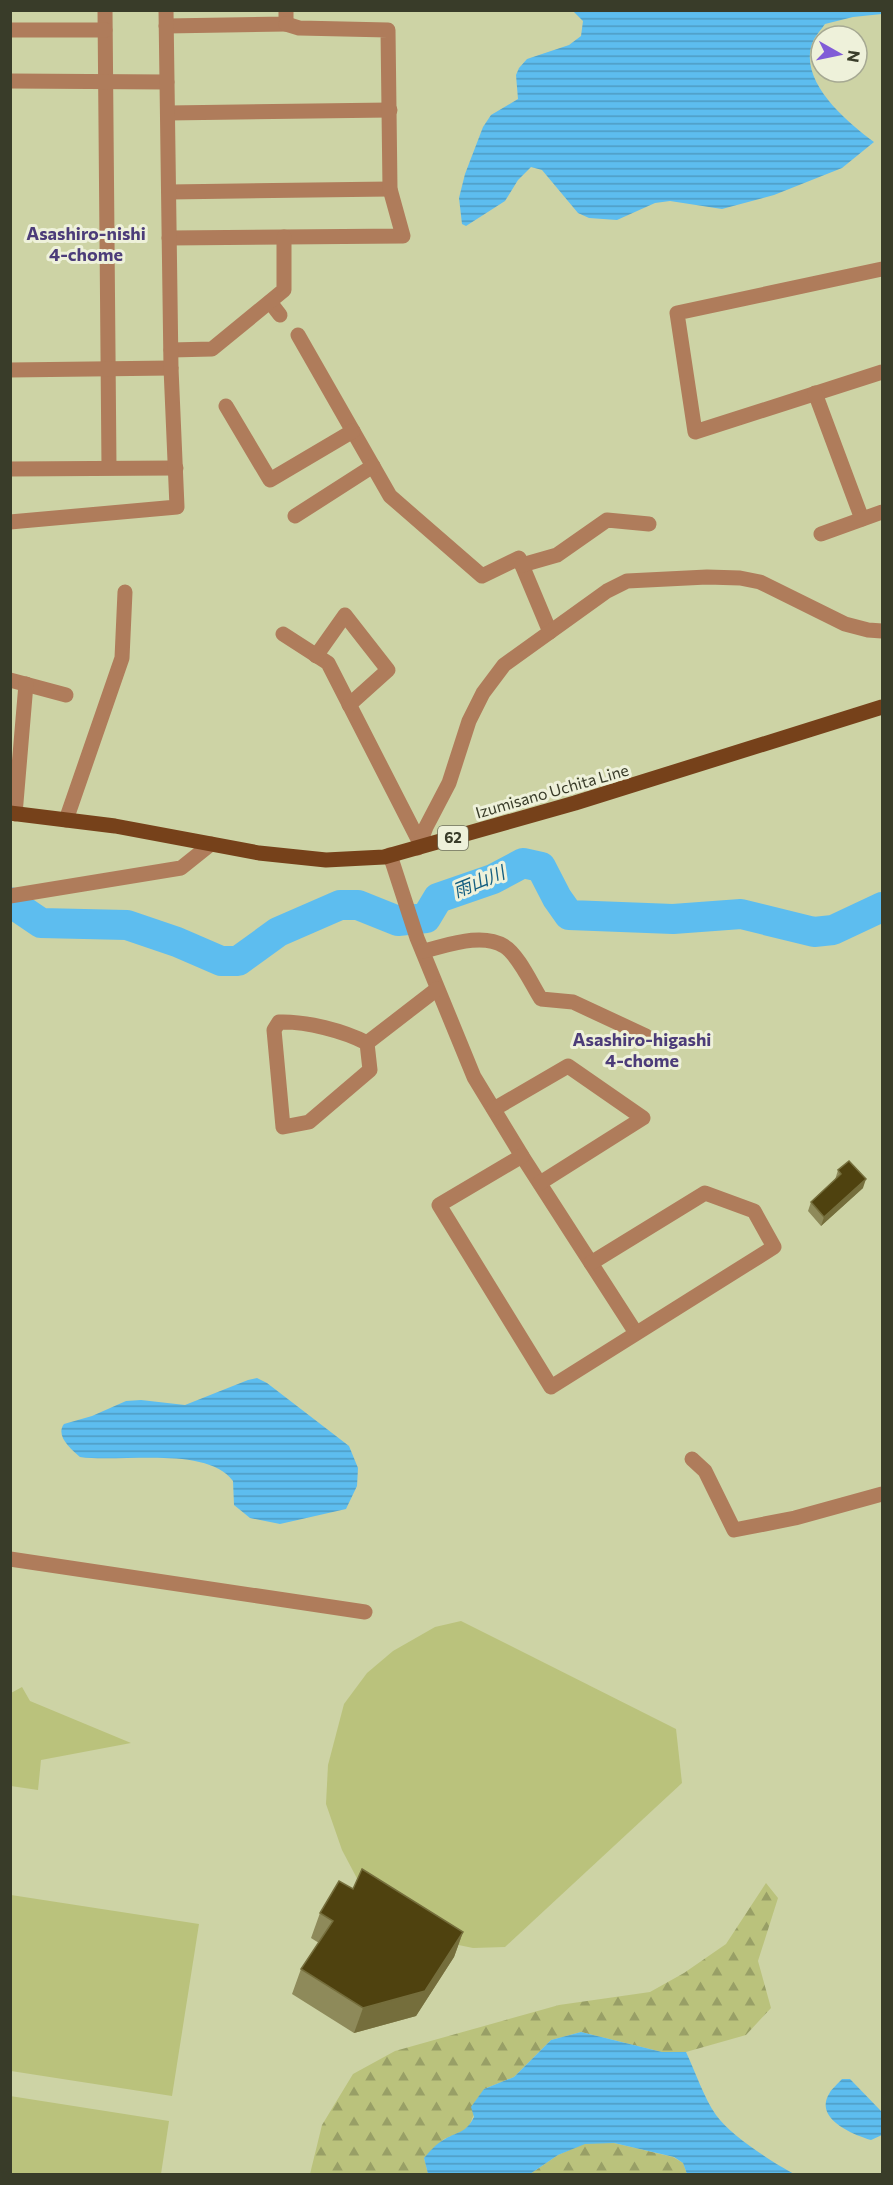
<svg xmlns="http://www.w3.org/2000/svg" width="893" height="2185" font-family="Commissioner,'Noto Sans JP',sans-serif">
<defs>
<pattern id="forest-firs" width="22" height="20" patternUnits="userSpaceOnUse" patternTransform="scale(1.5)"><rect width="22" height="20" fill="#bac27c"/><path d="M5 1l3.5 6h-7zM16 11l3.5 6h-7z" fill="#989f66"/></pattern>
<pattern id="water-rules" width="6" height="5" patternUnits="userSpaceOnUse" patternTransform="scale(1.5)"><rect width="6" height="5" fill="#5dbdef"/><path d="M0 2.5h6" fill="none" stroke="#4e9bc2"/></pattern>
</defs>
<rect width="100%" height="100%" fill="#cdd3a5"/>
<g fill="#bac27c">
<path d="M461,1621l215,108 6,54 -177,164 -32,1 -24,-5 -88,-57 -19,-36 -16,-46 2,-39 16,-61 23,-31 26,-22 42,-24z"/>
<path d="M22,1687l8,14 101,42 -90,17 -3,30 -27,-4v-93z"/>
<path d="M11,1895l188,29 -27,172 -161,-25z"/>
<path d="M10,2096l159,25 -8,53h-150z"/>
</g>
<g fill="url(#forest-firs)">
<path d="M766,1883l12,15 -20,63 13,47 -25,27 -60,17h-24l-81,-20 -30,8 -37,37 -30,12 -16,40 -24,10 -20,19 4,16h-118l12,-49 31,-51 42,-23 164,-46 91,-13 34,-19 42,-29z"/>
<path d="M585,2143h29l59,14 10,6 4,11h-157l28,-19z"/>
</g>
<g fill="url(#water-rules)">
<path d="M573,11h309v3l-29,3 -28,7c-4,6 -11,13 -13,20 -13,38 35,78 62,98l-32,26 -68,27 -52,14 -52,-8 -15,2 -38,17 -28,-2 -11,-5 -36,-43 -11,-3 -13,13 -13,21 -39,25 -4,-2 -3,-26 6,-24 18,-47 8,-12 27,-16 -2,-24 3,-7 8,-9 42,-14 12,-9 2,-15z"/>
<path d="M257,1378l10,5 82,63 9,22 -1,18 -11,23 -66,15 -30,-6 -16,-13 -1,-24c-26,-36 -113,-18 -153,-24 -9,-8 -25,-21 -16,-33l28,-8 34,-15 15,-1 44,5 63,-25z"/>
<path d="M581,2032l81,20h24c9,19 18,46 30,63 15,21 56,47 78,59h-107l-4,-11 -9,-6 -60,-14 -29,1 -27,11 -28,19h-102l-4,-16c6,-7 12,-14 21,-19 14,-8 21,-6 29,-22l-3,-10 13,-18 30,-12 37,-37z"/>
<path d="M842,2079h8l31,32 1,24 -11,5c-17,-5 -57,-21 -42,-46 3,-6 9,-10 13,-15z"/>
</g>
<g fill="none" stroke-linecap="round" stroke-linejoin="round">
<path stroke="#5dbdef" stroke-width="30" d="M10,902l31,21 86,2 50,17 44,19h17l40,-29 62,-27h18l40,16 28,-3 12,-20 55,-19 30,-16 18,4 16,31 12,17 104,4 68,-5 73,18 19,-2 49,-23"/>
<g stroke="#af7c5b" stroke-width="15">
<path d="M105,10l4,457"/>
<path d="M166,26l120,-2v-14"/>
<path d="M10,30h95"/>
<path d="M10,81l157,1"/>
<path d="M168,113l222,-3"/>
<path d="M169,192l221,-3"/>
<path d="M169,238l234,-2 -13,-47 -2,-159 -89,-2 -13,-4"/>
<path d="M882,269l-205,44 18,119 187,-60"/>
<path d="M270,302l10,13"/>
<path d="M298,335l92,161 92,80 37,-18 31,74"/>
<path d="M171,350l41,-1 72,-59v-53"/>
<path d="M10,370l161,-2"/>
<path d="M815,393l47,126"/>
<path d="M226,406l44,74 83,-49"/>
<path d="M10,469l166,-1"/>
<path d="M295,516l78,-50"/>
<path d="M10,522l167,-15 -6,-139 -5,-358"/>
<path d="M821,534l61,-22"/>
<path d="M522,565l35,-10 50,-35 42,4"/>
<path d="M283,634l45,29 92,180"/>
<path d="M316,656l29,-41 43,55 -39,35"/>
<path d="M10,680l56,15"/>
<path d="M15,814l11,-130"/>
<path d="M66,820l56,-162 3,-66"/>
<path d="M418,848l8,-21 23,-44 20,-62 14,-28 21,-28 103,-74 20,-10 80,-4 33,1 20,4 85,42 23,6 14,1"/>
<path d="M390,855l27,83 57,139 48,79 114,177"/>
<path d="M10,896l171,-28 30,-24"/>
<path d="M423,951c23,-5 58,-19 81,-5 14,8 28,39 37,53l32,3 73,34"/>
<path d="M367,1043l3,27 -61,52 -26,5 -9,-97 5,-8c27,-1 65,9 88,21l70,-54"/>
<path d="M494,1109l74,-43 75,52 -103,65"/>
<path d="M522,1156l-83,49 112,182 223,-140 -20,-36 -49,-18 -114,70"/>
<path d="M692,1459l13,12 29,59 61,-12 87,-24"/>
<path d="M10,1559l355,53"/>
</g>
<path stroke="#76411a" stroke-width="15" d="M10,813l105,13 144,27 67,7 58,-3 191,-54 307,-96"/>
</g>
<g fill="#8e8a5a">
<path d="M838,1170l25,18 -42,38 -13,-15 3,-9 24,-22z"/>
<path d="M353,1889l110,43 -9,25 -38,59 -62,17 -62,-39 9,-25 18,-26 -8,-5 9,-25z"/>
</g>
<g fill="#756e3c">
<path d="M866,1179l-3,9 -42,38 3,-9z"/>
<path d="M463,1932l-9,25 -38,59 -62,17 9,-25z"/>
</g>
<g fill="#4f420f" stroke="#756e3c" stroke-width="1.5">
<path d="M849,1161l17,18 -42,38 -13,-15 30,-28 -3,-4z"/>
<path d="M362,1869l101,63 -38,59 -62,17 -62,-39 32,-48 -13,-8 19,-32 14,8z"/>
</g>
<g text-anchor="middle" stroke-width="6" stroke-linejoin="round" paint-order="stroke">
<rect fill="#eef1da" stroke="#6f725e" stroke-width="1.5" x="438" y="826" width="30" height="24" rx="4.5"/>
<g font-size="15" font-weight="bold" fill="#393c29">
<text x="453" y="843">62</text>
</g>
<g font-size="16" fill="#393c29" stroke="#eef1da">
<text transform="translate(552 791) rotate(-16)" y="6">Izumisano Uchita Line</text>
</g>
<g font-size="18" font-weight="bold" fill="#4c3c79" stroke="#eef1da">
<text x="86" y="240">Asashiro-nishi<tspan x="86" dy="21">4-chome</tspan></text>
<text x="642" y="1046">Asashiro-higashi<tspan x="642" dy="21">4-chome</tspan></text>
</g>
<g font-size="18" font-style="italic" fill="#145e80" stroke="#eef1da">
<text transform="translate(479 882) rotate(-22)" y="6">雨山川</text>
</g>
</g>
<rect width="893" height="2185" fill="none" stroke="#393c29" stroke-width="24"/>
<g transform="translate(839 54) rotate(99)"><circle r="28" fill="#eef1da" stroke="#a6a993" stroke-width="1.5"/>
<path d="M0-4.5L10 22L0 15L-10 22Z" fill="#815cd7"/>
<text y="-9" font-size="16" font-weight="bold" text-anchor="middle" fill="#393c29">N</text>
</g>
</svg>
